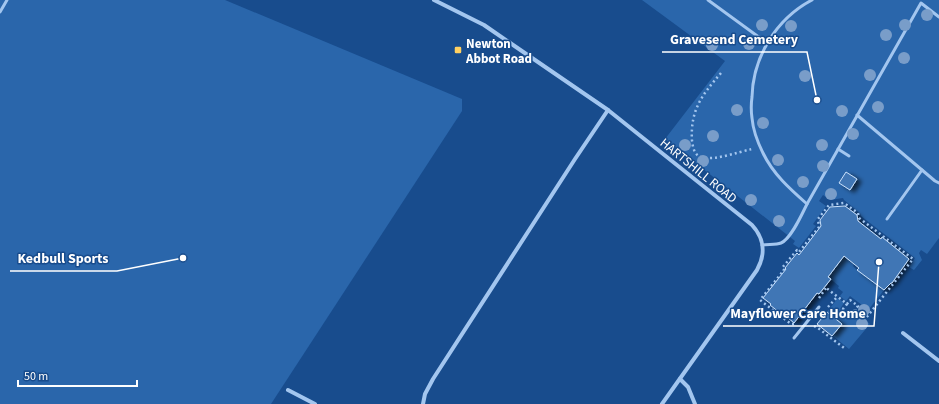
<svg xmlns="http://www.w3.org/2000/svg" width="939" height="404" font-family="'Source Sans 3',sans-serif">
<defs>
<filter id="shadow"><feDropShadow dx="4.5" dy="2.5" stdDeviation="2" flood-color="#0009"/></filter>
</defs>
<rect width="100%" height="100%" fill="#184c8d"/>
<g fill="#2a66ab">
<path d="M0,0h225l237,99v12l-191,293h-271z"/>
<path d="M642,0h297v238l-12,16 -6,-4 -2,3 3,7 -8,10 -5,-3 6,-9 -54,-42 -1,-3 -16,-13 -1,-2 -13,2 -7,-5 -4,6 7,5 -13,18 3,2 -17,22 -6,-4 2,-3 -130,-102 60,-78z"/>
<path d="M844,256l10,9 -1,1 4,4 27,20 -19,24 -6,-5 3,-4 -12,-9 -4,5 -6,-5 3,-4 -5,-4 1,-2 -11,-9z"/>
<path d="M838,298l6,5 -4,6 11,9 5,-5 14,11 -21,25 -16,-13 9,-12 -15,-12z"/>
</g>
<g fill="#4076b5" stroke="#c9e0fa" filter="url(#shadow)">
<path d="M846,172l11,7 -7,11 -11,-7z"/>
<path d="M845,206l12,9 1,6 23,18 1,-2 27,22 -17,24h-1l-7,7 -27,-20 2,-2 -15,-12 -16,21 3,2 -12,15 -2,-1 -23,30 -8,-7 -1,1 -15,-12 1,-1 -8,-6 23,-29 -1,-1 12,-15 2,2 22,-29 -1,-6 10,-13z"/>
<path d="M827,312l15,12 -10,12 -15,-12z"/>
</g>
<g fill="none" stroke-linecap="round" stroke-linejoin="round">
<g stroke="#a3c6ef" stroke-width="2.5" stroke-dasharray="2 3" stroke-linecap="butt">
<path d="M721,73c-19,22 -31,37 -29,68 1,6 2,14 9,16 14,4 37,-5 51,-8"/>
<path d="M819,298l7,-10"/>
<path d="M847,304l-4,5 8,6 4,-5"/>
<path d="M828,307l9,-10"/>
<path d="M794,324h-3l-31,-24 24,-30 -2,-2 15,-18 2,2 20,-25 -1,-8 11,-14 15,-2 14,10 1,5 54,41 -47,59 -11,-8 3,-4 -8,-6 -3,4 -22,-17"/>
<path d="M814,326l4,2 26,20"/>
</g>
<g stroke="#a3c6ef" stroke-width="3">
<path d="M708,0l59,43"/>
<path d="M0,12l7,-12"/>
<path d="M857,115l78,66 4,2"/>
<path d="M838,149l11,7"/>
<path d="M807,204c-17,-15 -34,-30 -44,-51 -5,-10 -10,-23 -11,-35 -1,-7 -1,-14 0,-21 1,-40 24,-78 60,-97"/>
<path d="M887,219l35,-49"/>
<path d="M762,245c6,-1 14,0 19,-2 10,-4 21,-29 26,-39l114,-201 18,14"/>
<path d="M794,338l25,-31"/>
</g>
<g stroke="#a3c6ef" stroke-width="4">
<path d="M434,0l50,25 124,85 144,115c12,13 14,29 5,45l-95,134"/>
<path d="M903,333l36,28"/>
<path d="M680,379l8,8 7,17"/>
<path d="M288,390l27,14"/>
<path d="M423,404l2,-10 8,-15 142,-220 33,-49"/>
</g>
</g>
<g fill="#799dc9">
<circle cx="927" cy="15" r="6"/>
<circle cx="762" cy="25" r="6"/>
<circle cx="905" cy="25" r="6"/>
<circle cx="791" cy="26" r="6"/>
<circle cx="886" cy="35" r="6"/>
<circle cx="749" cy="44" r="6"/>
<circle cx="712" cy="45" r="6"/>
<circle cx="904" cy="58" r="6"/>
<circle cx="870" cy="75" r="6"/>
<circle cx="805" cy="76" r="6"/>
<circle cx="878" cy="107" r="6"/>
<circle cx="737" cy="110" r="6"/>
<circle cx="842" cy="111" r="6"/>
<circle cx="763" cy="123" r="6"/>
<circle cx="853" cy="134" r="6"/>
<circle cx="713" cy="136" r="6"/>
<circle cx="685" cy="145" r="6"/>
<circle cx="822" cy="145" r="6"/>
<circle cx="778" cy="160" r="6"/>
<circle cx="703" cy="161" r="6"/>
<circle cx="823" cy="166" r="6"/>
<circle cx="803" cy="182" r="6"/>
<circle cx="831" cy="194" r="6"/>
<circle cx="751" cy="200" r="6"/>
<circle cx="779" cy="221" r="6"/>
<circle cx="864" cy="310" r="6"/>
<circle cx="862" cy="324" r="6"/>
</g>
<rect fill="#ffd061" stroke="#184c8d" stroke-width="1.5" x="454" y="46" width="8" height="8" rx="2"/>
<g text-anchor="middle" stroke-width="3" stroke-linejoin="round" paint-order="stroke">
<g font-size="13" font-weight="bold" fill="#fff" stroke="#184c8d" text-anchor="start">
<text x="466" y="48">Newton<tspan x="466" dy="15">Abbot Road</tspan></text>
</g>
<g font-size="13" fill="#fff" stroke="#184c8d">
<text transform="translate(699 170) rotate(39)" y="5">HARTSHILL ROAD</text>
</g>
</g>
<path fill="none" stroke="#fff" stroke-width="1.5" d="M817 100L807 52H662M183 258L117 271H10M879 262L874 326H723"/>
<g fill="#fff" stroke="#184c8d" stroke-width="1.5">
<circle cx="817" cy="100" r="4"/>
<circle cx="183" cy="258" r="4"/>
<circle cx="879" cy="262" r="4"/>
</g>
<g font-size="14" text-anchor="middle" font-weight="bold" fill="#fff" stroke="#184c8d" stroke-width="3" stroke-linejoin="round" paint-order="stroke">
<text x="734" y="44">Gravesend Cemetery</text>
<text x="63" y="263">Kedbull Sports</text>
<text x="798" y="318">Mayflower Care Home</text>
</g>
<path d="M18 380v6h119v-6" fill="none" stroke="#ffffff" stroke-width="2"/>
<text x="24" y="380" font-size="12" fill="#ffffff" stroke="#184c8d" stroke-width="3" paint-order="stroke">50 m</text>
</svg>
